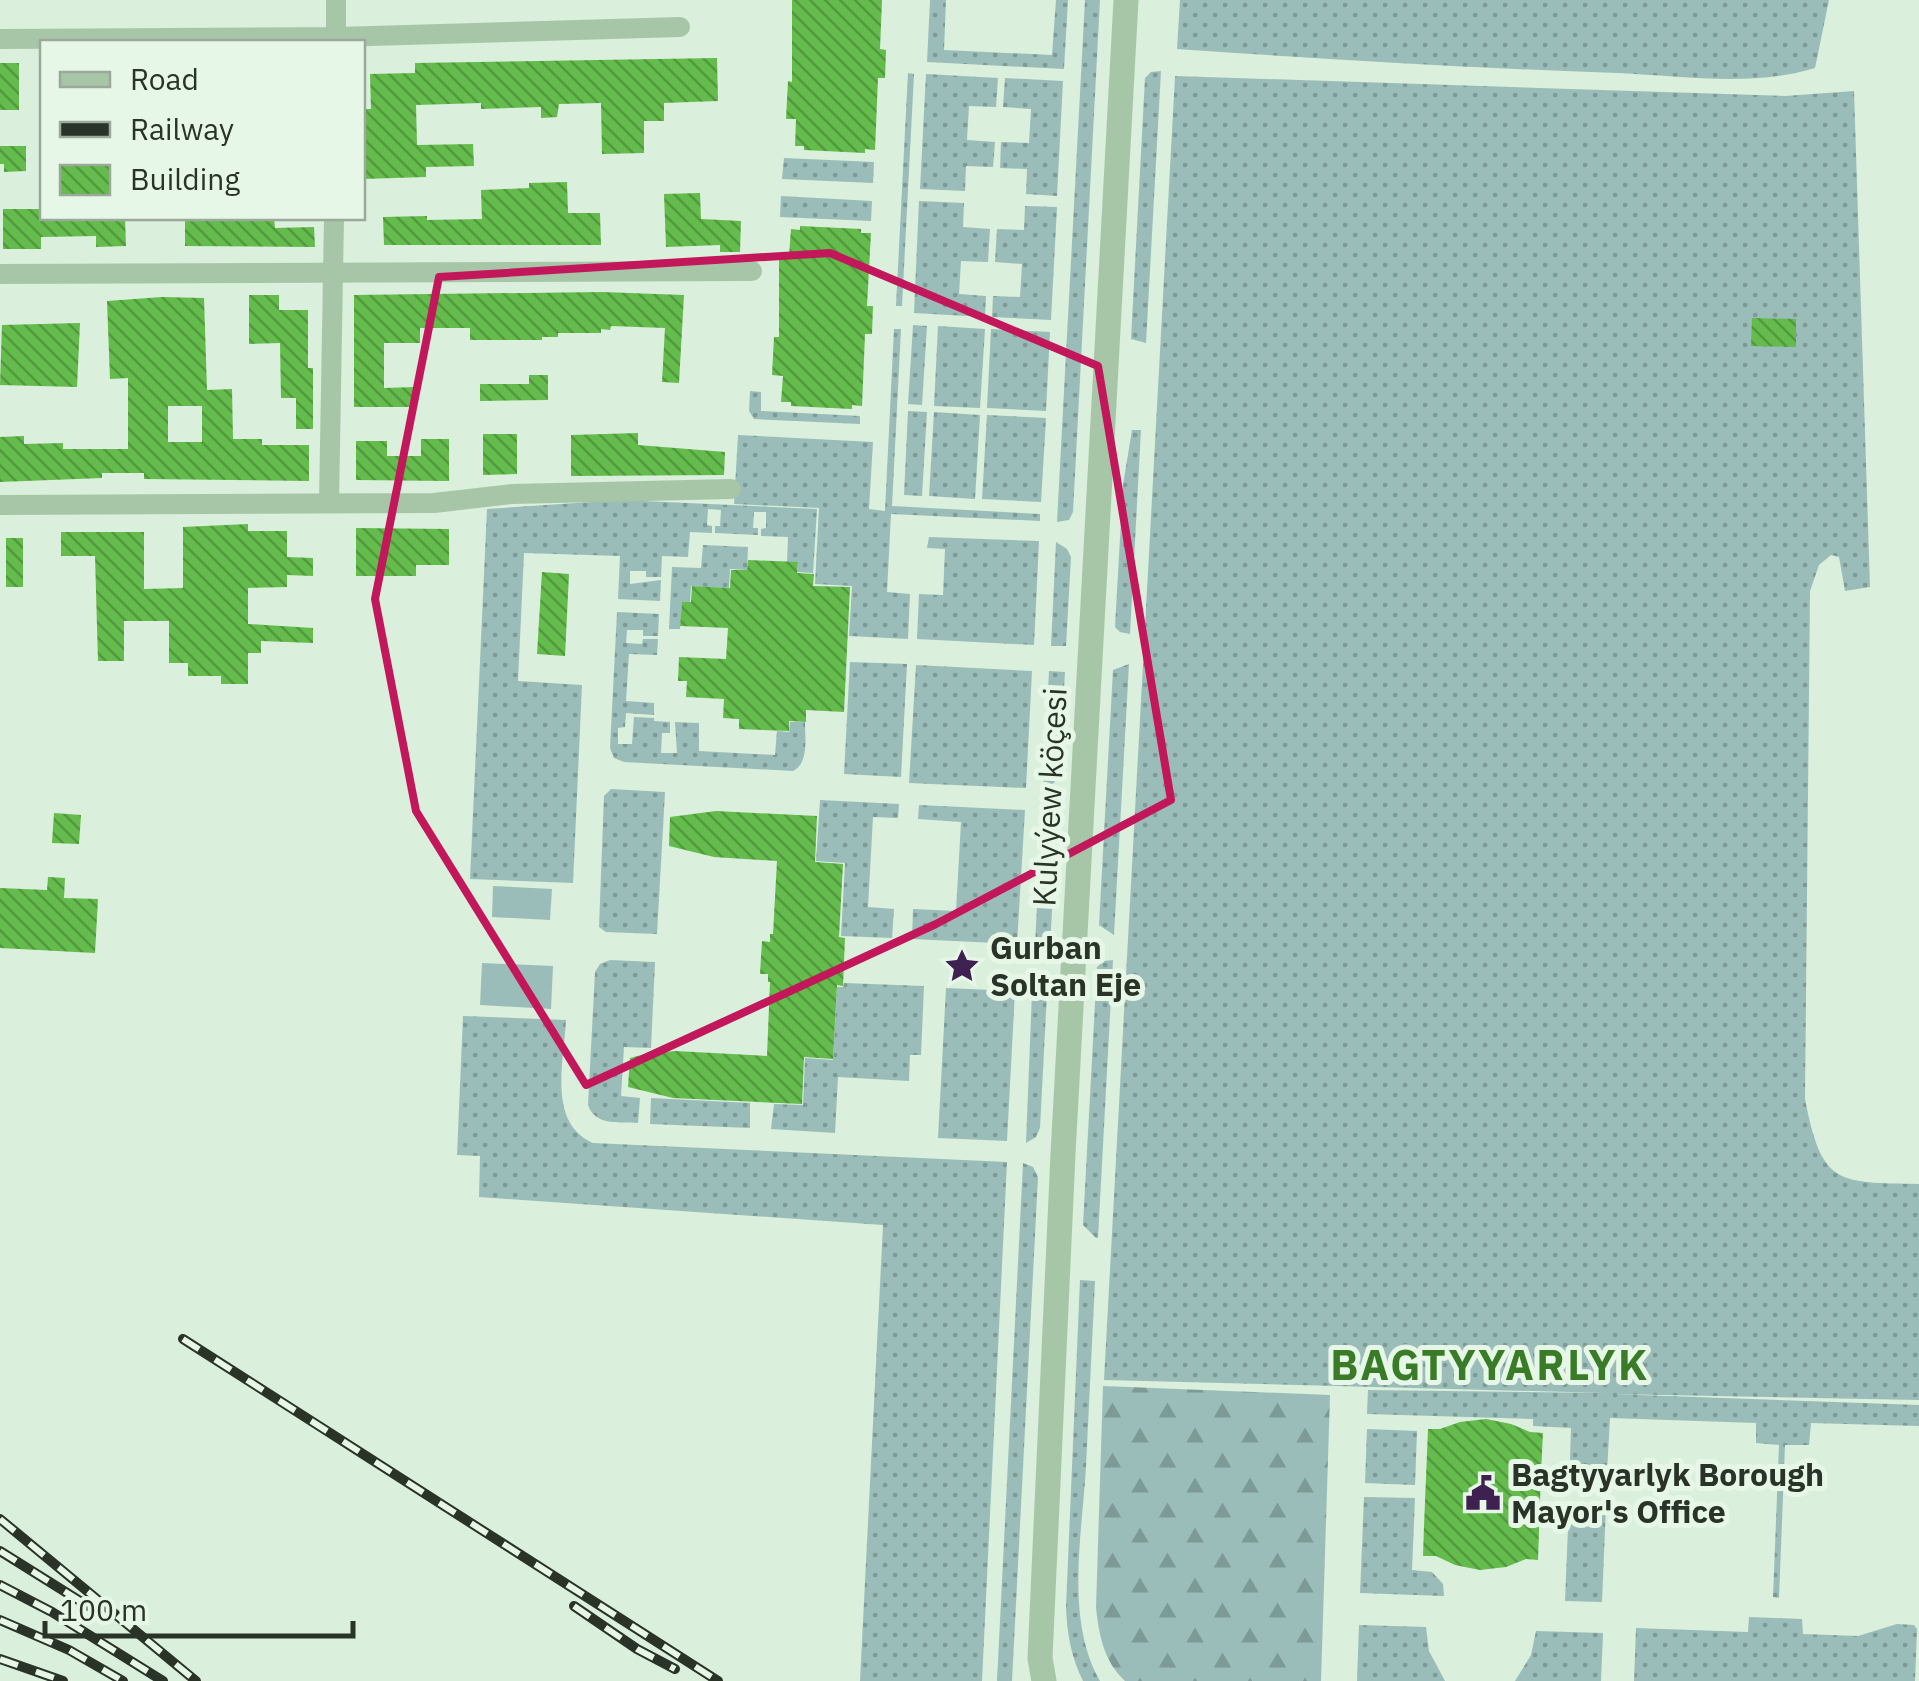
<svg xmlns="http://www.w3.org/2000/svg" width="1919" height="1681" font-family="'IBM Plex Sans',sans-serif">
<defs>
<pattern id="grass-dots" width="8" height="8" patternUnits="userSpaceOnUse" patternTransform="scale(2.5)"><rect width="8" height="8" fill="#9bbdb9"/><path d="M2 2h.1M6 6h.1" fill="none" stroke="#7e9a96" stroke-width="1.8" stroke-linecap="round"/></pattern>
<pattern id="forest-firs" width="22" height="20" patternUnits="userSpaceOnUse" patternTransform="scale(2.5)"><rect width="22" height="20" fill="#9bbdb9"/><path d="M5 1l3.5 6h-7zM16 11l3.5 6h-7z" fill="#7e9a96"/></pattern>
<pattern id="building-back-hatch" width="6" height="6" patternUnits="userSpaceOnUse" patternTransform="scale(2.5)"><rect width="6" height="6" fill="#63bc4b"/><path d="M-1 5l2 2M0 0l6 6M5-1l2 2" fill="none" stroke="#52993e"/></pattern>
</defs>
<rect width="100%" height="100%" fill="#daefdc"/>
<g fill="url(#grass-dots)">
<path d="M930,0h16l-2,50 108,5 4,-55h12l-4,69 -137,-7z"/>
<path d="M1085,0h15l-27,512 -4,8 -12,2z"/>
<path d="M1180,0h649l-14,68c-60,19 -133,8 -197,5 -147,-5 -294,-14 -441,-24z"/>
<path d="M1161,71l-15,272 -15,-4 14,-261 6,-6z"/>
<path d="M908,73l6,1 -12,232h-6z"/>
<path d="M926,74l72,4 -2,29 -27,-1 -2,34 28,2 -2,25 -27,-1 -1,25 -45,-2z"/>
<path d="M1175,76l610,20 69,-5 16,496 -25,4 -6,-34 -8,-2 -12,10 -9,26 -5,508c17,88 33,83 114,85v216l-308,-6 308,11v21l-108,-3 -2,22h-24l-6,153 -6,-1 6,-152 -23,-2v-20l-146,-5 -4,73 -37,-1 2,-62 -38,-2v-7l-166,-5 1,-24 239,3 -503,-13z"/>
<path d="M1005,78l58,3 -6,115 -31,-2 1,-25 -27,-1 1,-26 28,1 2,-34 -28,-2z"/>
<path d="M784,158l90,4 -1,21 -91,-4z"/>
<path d="M781,196l91,5 -1,20 -91,-4z"/>
<path d="M919,201l45,2 -1,24 27,2 -2,33 -27,-1 -2,33 27,2 -1,21 -71,-4z"/>
<path d="M1025,206l32,1 -6,113 -59,-3 1,-21 27,1 2,-33 -27,-2 2,-33 27,1z"/>
<path d="M913,325l14,1 -5,79 -14,-1z"/>
<path d="M938,326l47,3 -5,79 -46,-2z"/>
<path d="M894,329h7l-9,177 148,8v7l-149,-7 -4,78 23,2 -2,45 -59,-3 3,-50 -37,-2 4,-76 -85,-4 4,-69 135,7 -4,67 16,2z"/>
<path d="M991,329l59,3 -4,79 -59,-3z"/>
<path d="M750,391l11,1v19l99,5v8l-106,-5 -5,-8z"/>
<path d="M908,411l19,1 -5,84 -18,-1z"/>
<path d="M934,412l46,3 -5,84 -46,-3z"/>
<path d="M987,415l59,3 -5,84 -59,-3z"/>
<path d="M1132,430h9l-11,204 -10,-2 -5,-5 8,-142z"/>
<path d="M622,500l195,9 -4,64 -16,-1 1,-9 -11,-1 1,-25 -27,-1v-7l5,-1v-16h-12l-1,16h5v7l-43,-2v-7h5l1,-16 -13,-1 -1,16 5,1v7l-22,-1 -2,25 -26,-1 -1,21h-15v-6h-16v13l31,-4 -1,21 -42,-2 2,-43 -96,-3 -6,128 64,4 -9,198 -103,-4 17,-370z"/>
<path d="M929,537l110,4 -5,104 -117,-6 2,-45 24,1 2,-46 -18,-1z"/>
<path d="M1056,542l11,7 4,8 -5,89h-15z"/>
<path d="M703,545l45,2 -1,23 -17,-1 -1,19 -38,-2 -1,16h-8l-2,27h-11l3,-62 29,1z"/>
<path d="M617,612l42,2 -1,22h-15v-6h-16l-1,13 16,1 1,-5h15l-1,16 -28,-1 -3,47 28,2v12l-28,-2 -1,14 -7,1v16h14l2,-27 20,1v3l16,1v11h-8l-1,20h16l-2,-31 24,1v28l76,4 2,-24 12,1 1,-10h15c0,16 4,41 -12,49l-169,-9 -10,-4 -4,-10z"/>
<path d="M850,662l57,2 -6,113 -57,-3z"/>
<path d="M1129,664l-15,271 -15,-10 14,-255z"/>
<path d="M916,665l116,6 -6,117 -117,-5z"/>
<path d="M1049,671l16,1 -6,102 -5,9 -11,6z"/>
<path d="M611,789l54,3 -8,142 -51,-2 -7,-5 5,-131z"/>
<path d="M820,800l79,4 -1,14 -25,-1 -5,90 26,2 -2,29 -51,-2 4,-73 -29,-2z"/>
<path d="M919,805l106,5 -8,134 -105,-5 1,-30 43,2 5,-89 -43,-3z"/>
<path d="M1042,811l9,3 6,11 -7,121 -15,-1z"/>
<path d="M610,960l45,2 -4,86 -27,-1 -3,49 19,2 -2,25c-19,-1 -43,3 -50,-18l7,-133 5,-8z"/>
<path d="M1113,960l-15,278h-2l-13,-13 14,-258 7,-6z"/>
<path d="M844,983l80,3 -3,69h-11l-1,26 -71,-4 -3,56 -64,-4 3,-25 29,1 2,-47 28,2 4,-73h6z"/>
<path d="M946,988l69,3 -8,150 -69,-3z"/>
<path d="M1032,992l15,1 -7,135 -4,9 -10,6z"/>
<path d="M463,1016l103,4c-2,41 -19,103 27,123l414,19 -25,519h-122l23,-456 -404,-28 1,-41 -23,-1z"/>
<path d="M651,1098l99,5v25l-100,-4z"/>
<path d="M1023,1163l10,4 5,10 -26,504h-15z"/>
<path d="M1080,1280l15,1c-3,62 -6,124 -9,186 -4,68 -21,153 14,214h-17c-12,-24 -16,-48 -17,-74z"/>
<path d="M1367,1429l50,2 -2,54 -50,-2z"/>
<path d="M1364,1497l51,1 -3,72 20,2 11,12 1,12 -84,-3z"/>
<path d="M1569,1504l37,1 -4,97 -37,-1z"/>
<path d="M1749,1617l53,2 1,15 55,2 39,-12 17,1 3,4 -2,52h-281l2,-53 112,4z"/>
<path d="M1359,1625l67,2 3,24 16,30h-88z"/>
<path d="M1536,1631l67,2 -2,48h-86l16,-26z"/>
</g>
<path fill="url(#forest-firs)" d="M1103,1386l227,9 -9,286h-196c-21,-19 -26,-46 -29,-73z"/>
<g fill="#9bbdb9">
<path d="M493,886l59,3 -2,31 -58,-3z"/>
<path d="M482,963l71,3 -2,43 -71,-4z"/>
</g>
<g fill="url(#building-back-hatch)" fill-rule="evenodd">
<path d="M792,0h90l-2,49 6,1 -1,28h-7l-3,72 -10,-1v4l-61,-3v-4h-9l1,-27h-10l2,-38 4,1z"/>
<path d="M717,58l1,43 -54,2v18h-20v32l-42,1 -1,-51 -42,1 -2,13 -16,1v-11l-60,2v-6l-65,2 1,40 56,-1 1,22 -48,1v10l-64,2v-70h9l-1,-35 45,-1v-10z"/>
<rect x="0" y="63" width="19" height="47"/>
<path d="M0,146h26v25l-22,1v-8h-4z"/>
<path d="M567,182l1,31h32l1,32h-217l-1,-28 44,-1v4l55,-1 -1,-29 48,-2v-5z"/>
<path d="M700,193l1,26 40,2 -1,31h-20v-7l-54,2 -2,-53z"/>
<path d="M3,209h39l-1,9h84l1,28 -30,1v-11l-55,1v12h-38z"/>
<path d="M185,218h89l1,10 39,-1 1,20 -130,-1z"/>
<path d="M800,226l61,3v4h10l-4,73h6l-1,28h-7l-3,72 -10,-1v4l-61,-3v-4h-10l2,-26 -11,-1 2,-38h5v-82l10,1 2,-27 9,1z"/>
<path d="M602,292l82,3 -5,88 -17,-1 3,-54 -54,-2 -1,4 -9,-1v4h-43v4h-16v3h-72v-12h-50v15h-36v45l31,-1v20h-61v-112z"/>
<path d="M249,295h30v15h29v58h5v61h-17v-31h-15l-1,-55 -31,1z"/>
<path d="M162,297l42,1 3,92 25,-1 1,50h29v6h47v36l-165,-2v-6h-42v5l-102,4v-45l24,-1v8l39,-1v6h65v-71l-18,1 -3,-78zM168,406h34v36h-34z"/>
<path d="M1752,318l44,1v28l-45,-1z"/>
<path d="M80,323l-3,64 -77,-2 2,-60z"/>
<path d="M529,375h19v25l-68,1v-17h49z"/>
<path d="M638,433v12l87,7 -1,23 -153,1v-41z"/>
<path d="M483,434h34v40l-34,1z"/>
<path d="M421,439h28v42l-93,-1v-39h31v15h34z"/>
<path d="M248,524v7h39v26l26,1v18l-26,-1v12l-39,1v36l65,4v15l-52,-2v12h-13v31h-27v-8h-33v-13h-19v-42h-45v40h-26l-3,-105h-34v-24h83v57l39,-1v-61z"/>
<path d="M356,528l93,1v36h-33v11h-60z"/>
<rect x="6" y="538" width="17" height="49"/>
<path d="M748,560l50,2 -1,11 17,1 -1,12 37,1 -6,125 -38,-2v12l-17,-1v10l-50,-2v-10l-16,-1 1,-19 -38,-2 1,-16h-9l1,-24 47,2 2,-31 -48,-2 2,-24h9l1,-16 38,2 1,-18h16z"/>
<path d="M542,572l27,2 -4,82 -28,-2z"/>
<path d="M716,811l101,5 -2,46 28,2 -4,73 6,1 -2,48 -6,-1 -4,74 -29,-2 -2,47 -129,-6 -45,-11 2,-29 15,-4 30,-3 92,5 3,-74h-2v-8h-8l2,-33 8,1v-8h3l4,-73 -63,-4 -45,-11 1,-29z"/>
<path d="M54,813l27,2 -2,29 -27,-1z"/>
<path d="M48,877l17,1 -1,20 34,1 -3,54 -95,-5v-60l47,2z"/>
<path d="M1486,1419l25,5 19,8 13,1 -2,40 -3,87 -12,-1 -20,8 -26,3 -25,-5 -19,-9h-13l1,-30 4,-97h12l20,-7z"/>
</g>
<g fill="none" stroke-linecap="round" stroke-linejoin="round">
<g stroke="#a7c6a7" stroke-width="20">
<path d="M336,0v42"/>
<path d="M0,39l336,-2 344,-10"/>
<path d="M0,274l752,-3"/>
<path d="M329,503l5,-285"/>
<path d="M0,505l434,-2 78,-9 219,-5"/>
</g>
<path stroke="#a7c6a7" stroke-width="25" d="M1044,1681l-4,-23 23,-504 63,-1154"/>
<defs>
<g id="rail">
<path d="M183,1339l535,342"/>
<path d="M0,1519l196,162"/>
<path d="M0,1551l88,55"/>
<path d="M0,1585l52,27 111,69"/>
<path d="M574,1606l63,43 38,20"/>
<path d="M0,1620l69,30 54,31"/>
<path d="M0,1659l63,22"/>
</g>
</defs>
<use href="#rail" stroke="#293327" stroke-width="10"/>
<use href="#rail" stroke="#e6f7e7" stroke-width="6" stroke-dasharray="19" stroke-linecap="butt"/>
</g>
<path fill="none" stroke="#c2185b" stroke-width="8" stroke-linejoin="round" d="M830,253l268,113 73,434 -235,124 -350,161 -170,-274 -41,-212 64,-322z"/>
<defs>
<symbol id="sight-bare" viewBox="-9 -9 18 18"><path d="M0-6L1.8-2.2L6-1.7L2.9 1.2L3.7 5.4L0 3.3L-3.7 5.4L-2.9 1.2L-6-1.7L-1.8-2.2Z" fill="#3e2051" stroke="#e6f7e7" stroke-width="2.5" paint-order="stroke"/></symbol>
<symbol id="civic-bare" viewBox="-9 -9 18 18"><path d="M-.6-6.5H3V-4.5H.6V-3L4-1V1h2V6H-6V1h2V-1L-.6-3ZM-1.2 2.5V6h2.4V2.5Z" fill="#3e2051" stroke="#e6f7e7" stroke-width="2.5" paint-order="stroke"/></symbol>
</defs>
<g fill-rule="evenodd">
<use href="#sight-bare" x="937" y="941" width="50" height="50"/>
<use href="#civic-bare" x="1458" y="1468" width="50" height="50"/>
</g>
<g text-anchor="middle" stroke-width="10" stroke-linejoin="round" paint-order="stroke">
<g font-size="32" fill="#293327" stroke="#e6f7e7">
<text transform="translate(1050 797) rotate(-87)" y="11">Kulyýew köçesi</text>
</g>
<g font-size="32" font-weight="bold" fill="#293327" stroke="#e6f7e7" text-anchor="start">
<text x="990" y="959">Gurban<tspan x="990" dy="37">Soltan Eje</tspan></text>
<text x="1511" y="1486">Bagtyyarlyk Borough<tspan x="1511" dy="37">Mayor's Office</tspan></text>
</g>
<g font-size="42" font-weight="bold" letter-spacing="2.5" fill="#397b27" stroke="#e6f7e7">
<text x="1490" y="1380">BAGTYYARLYK</text>
</g>
</g>
<rect x="40" y="40" width="325" height="180" fill="#e6f7e7" stroke="#9aa99a" stroke-width="2.5"/>
<rect x="60" y="72" width="50" height="15" fill="#a7c6a7" stroke="#9aa99a" stroke-width="2.5"/>
<text x="130" y="90" font-size="30" fill="#293327">Road</text>
<rect x="60" y="122" width="50" height="15" fill="#293327" stroke="#9aa99a" stroke-width="2.5"/>
<text x="130" y="140" font-size="30" fill="#293327">Railway</text>
<rect x="60" y="165" width="50" height="30" fill="url(#building-back-hatch)" stroke="#9aa99a" stroke-width="2.5"/>
<text x="130" y="190" font-size="30" fill="#293327">Building</text>
<path d="M45 1621v15h308v-15" fill="none" stroke="#293327" stroke-width="5"/>
<text x="60" y="1621" font-size="30" fill="#293327" stroke="#e6f7e7" stroke-width="8" paint-order="stroke">100 m</text>
</svg>
